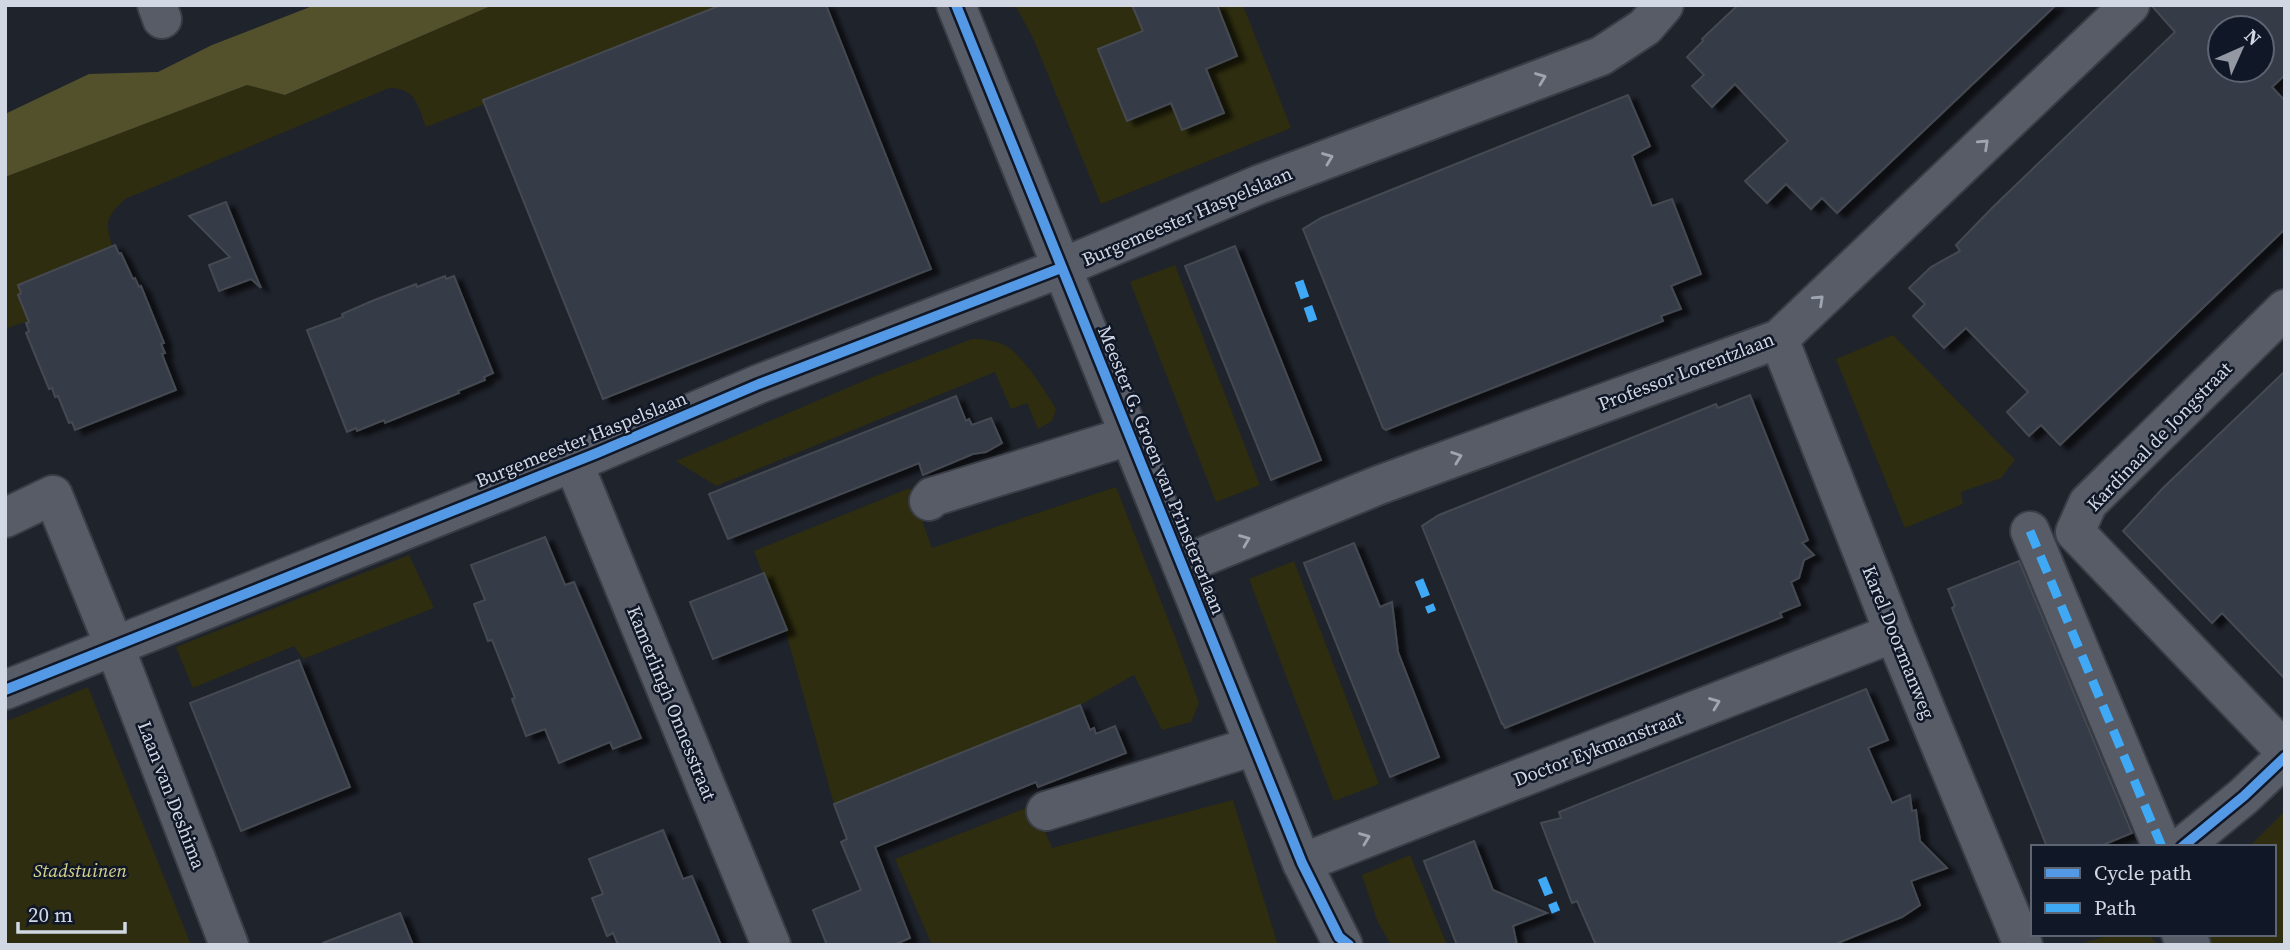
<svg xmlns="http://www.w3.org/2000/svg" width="2290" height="950" font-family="'Source Serif 4',serif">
<defs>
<filter id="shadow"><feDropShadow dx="8" dy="4.5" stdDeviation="2" flood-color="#0009"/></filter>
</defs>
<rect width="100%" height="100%" fill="#1f232c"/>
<g fill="#2e2d0f">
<path d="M493,5h245l-312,122c-8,-21 -10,-39 -37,-39l-264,111c-19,19 -20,21 -13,47l-94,39 13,35 -26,9v-152l242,-92 39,10z"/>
<path d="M1015,5h228l48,123 -190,76 -68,-166z"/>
<path d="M1175,265l85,220 -44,17 -86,-220z"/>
<path d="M1893,335l122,125 -14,18 -40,14 2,12 -58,24 -69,-169z"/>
<path d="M972,339c10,0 22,1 32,6 16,6 43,49 52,64l-4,12 -14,8 -11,-26 -16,6 -16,-37 -279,114 -40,-25 197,-84z"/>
<path d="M1116,487l61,155 22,61 -8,19 -29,8 -28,-55 -54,30 -246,99 -49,-175 -31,-78 156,-63 22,60z"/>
<path d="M409,555l25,53 -131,51 -9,-13 -101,42 -17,-41z"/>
<path d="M1294,561l85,223 -45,17 -85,-222z"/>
<path d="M88,687l103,258h-186v-223z"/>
<path d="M1233,800l45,145h-346l-37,-86 139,-54 18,43z"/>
<path d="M2285,811v134h-83l-11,-11h83v-87h-25z"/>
<path d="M1410,855l37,90h-56l-14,-25 -15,-45z"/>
<path d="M2114,934h34l10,11h-74l2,-3z"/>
</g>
<path fill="#53512c" d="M315,5h178l-208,90 -38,-10 -242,92v-63l84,-40 69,-2 54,-27z"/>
<g fill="#363b46" stroke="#454951" stroke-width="2" fill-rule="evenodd" filter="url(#shadow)">
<path d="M721,5h105l105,264 -328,130 -120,-299z"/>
<path d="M1132,5h85l20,51 -31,13 18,44 -42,17 -11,-27 -44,18 -29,-72 45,-18z"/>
<path d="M1738,5h318l-219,208 -15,-15 -11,11 -25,-25 -19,19 -22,-22 43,-40 -53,-57 -23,23 -20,-21 12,-11 -17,-18 16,-16 -1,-2z"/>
<path d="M2151,5h134v70l-13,12 13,14v128l-225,216 -19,-20 -12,11 -22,-24 21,-20 -62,-64 -22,20 -31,-32 12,-12 -16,-16 22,-21 29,-16 -4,-6 37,-38 182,-175zM2220,28h42v42h-42z"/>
<path d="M1628,95l22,51 -18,10 20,50 20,-7 29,75 -30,12 10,23 -20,7 2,5 -277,109 -3,-2 -80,-199 18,-11z"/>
<path d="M226,202l27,67 8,19 -10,-9 -32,12 -10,-26 21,-8 -41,-41z"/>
<path d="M115,245l4,9 2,-1 12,26 2,-1 4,9 2,-1 23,57 -3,1 4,9 -3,1 14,36 -101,40 -3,-8 -3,1 -11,-27 -3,1 -3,-9 -3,1 -23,-56 3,-2 -3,-8 3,-1 -11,-27 3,-2 -3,-8z"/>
<path d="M1235,246l86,214 -50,20 -86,-214z"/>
<path d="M445,276l1,3 8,-3 39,97 -9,4 1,3 -27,11 1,2 -74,30 -1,-3 -27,11 -1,-3 -9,4 -40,-102 36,-13 -1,-3 30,-13 44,-17 1,3z"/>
<path d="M2285,371v308l-63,-66 -10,10 -89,-92 40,-43z"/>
<path d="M1750,395l58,145 -6,3 12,12 -10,5 -5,18 -8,4 9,23 -20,8 2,4 -277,111 -2,-4h-1l-80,-198 17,-11 277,-111 2,4z"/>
<path d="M956,396l10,25 3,-2 3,6 19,-7 11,25 -16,9 -13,2 -50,21 -4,-12 -191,76 -19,-45z"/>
<path d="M545,537l20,48 9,-3 67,156 -28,11 -3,-7 -51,21 -14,-34 -19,7 -14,-37 3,-1 -23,-58 -4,1 -14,-37 11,-4 -14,-35z"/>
<path d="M1354,543l26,64 12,-5 6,50 41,105 -49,20 -86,-214z"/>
<path d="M2019,561l113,272 -34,14h-51l-95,-239 3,-2 -7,-17z"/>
<path d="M764,573l23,57 -74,29 -23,-57z"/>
<path d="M299,660l51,127 -109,44 -51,-128z"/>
<path d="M1866,689l22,51 -20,8 24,55 18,-8 2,16 4,-1 4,31 27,27 -36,13 9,24 -18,12 -69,28h-237l-19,-44 -5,2 -31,-80 20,-5 -2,-6z"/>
<path d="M1080,705l10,25 4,-2 2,6 19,-8 11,27 -88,34 -2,-5 -161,65 35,91 -16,7h-67l-14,-35 48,-20 -20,-48 6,-3 -13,-35z"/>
<path d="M663,830l20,49 9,-3 29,69h-103l-5,-12 -6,3 -15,-38 11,-4 -14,-35z"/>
<path d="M1474,841l19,49 54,23 -34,13 4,19h-60l-33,-84z"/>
<path d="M400,913l13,32h-90v-2z"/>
</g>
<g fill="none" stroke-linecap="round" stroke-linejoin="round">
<defs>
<g id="minor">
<path d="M157,5l5,14"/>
<path d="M956,5l346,858 41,82"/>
<path d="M2285,309l-197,194 -13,29 210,219"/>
<path d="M1779,339l115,294 129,312"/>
<path d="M573,462l198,483"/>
<path d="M929,501l3,-4 197,-61"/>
<path d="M5,518l48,-23 61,150 115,300"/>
<path d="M2030,531l132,316"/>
<path d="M1182,565l197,-80 400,-146 351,-334"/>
<path d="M5,690l592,-237 162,-69 302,-116 197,-83 343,-129 44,-29 19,-22"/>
<path d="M1046,811l208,-65"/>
<path d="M2182,847l62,-51 41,-39"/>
<path d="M1302,863l592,-230"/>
<path d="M2181,934l10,11"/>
</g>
</defs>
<use href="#minor" stroke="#393d45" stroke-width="42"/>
<use href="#minor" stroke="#575c67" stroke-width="38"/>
<g stroke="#3fa9f5" stroke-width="9" stroke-dasharray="18 9" stroke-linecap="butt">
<path d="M1299,281l14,40"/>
<path d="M2030,531l132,316"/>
<path d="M1419,580l13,32"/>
<path d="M1542,878l14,34"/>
</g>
<defs>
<g id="cycleway">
<path d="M956,5l346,858 37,74 10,8"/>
<path d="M5,690l592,-237 162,-69 302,-116"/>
<path d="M2182,847l62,-51 41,-39"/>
</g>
</defs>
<use href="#cycleway" stroke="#101727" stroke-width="15"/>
<use href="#cycleway" stroke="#5399e6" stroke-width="10"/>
</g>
<defs><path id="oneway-chevron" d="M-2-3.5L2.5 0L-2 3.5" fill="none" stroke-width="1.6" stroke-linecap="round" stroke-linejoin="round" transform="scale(1.75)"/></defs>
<g stroke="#a0a6b1">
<use href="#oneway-chevron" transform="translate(1541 78) rotate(-21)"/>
<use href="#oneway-chevron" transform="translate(1984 144) rotate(-43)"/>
<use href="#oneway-chevron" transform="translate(1328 158) rotate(-21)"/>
<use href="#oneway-chevron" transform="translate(1819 300) rotate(-43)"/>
<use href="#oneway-chevron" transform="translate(1457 457) rotate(-20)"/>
<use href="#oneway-chevron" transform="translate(1245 540) rotate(-22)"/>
<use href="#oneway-chevron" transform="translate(1715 703) rotate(-21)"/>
<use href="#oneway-chevron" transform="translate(1365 838) rotate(-21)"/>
</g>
<g text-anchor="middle" stroke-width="5" stroke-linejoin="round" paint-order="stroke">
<g font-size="19" fill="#d1d7e3" stroke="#101727">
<text transform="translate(1187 216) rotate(-23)" y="7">Burgemeester Haspelslaan</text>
<text transform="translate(1686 371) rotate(-21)" y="7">Professor Lorentzlaan</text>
<text transform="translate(2159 436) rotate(-46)" y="7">Kardinaal de Jongstraat</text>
<text transform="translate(581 439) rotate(-22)" y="7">Burgemeester Haspelslaan</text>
<text transform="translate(1162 470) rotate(68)" y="7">Meester G. Groen van Prinstererlaan</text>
<text transform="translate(1899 642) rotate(68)" y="7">Karel Doormanweg</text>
<text transform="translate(672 703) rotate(68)" y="7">Kamerlingh Onnesstraat</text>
<text transform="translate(1598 748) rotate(-21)" y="7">Doctor Eykmanstraat</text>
<text transform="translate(172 795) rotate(69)" y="7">Laan van Deshima</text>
</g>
<g font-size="19" font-style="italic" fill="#d6d28b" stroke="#101727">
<text x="80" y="877">Stadstuinen</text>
</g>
</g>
<rect width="2290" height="950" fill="none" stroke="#d1d7e3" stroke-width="14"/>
<rect x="2031" y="845" width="245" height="91" fill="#101727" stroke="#5d6472" stroke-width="2"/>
<rect x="2045" y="868" width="35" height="10" fill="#5399e6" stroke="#5d6472" stroke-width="2"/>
<text x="2094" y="880" font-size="21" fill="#d1d7e3">Cycle path</text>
<rect x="2045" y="903" width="35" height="10" fill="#3fa9f5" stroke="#5d6472" stroke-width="2"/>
<text x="2094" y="915" font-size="21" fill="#d1d7e3">Path</text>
<g transform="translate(2241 49) rotate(45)"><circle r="33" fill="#101727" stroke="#5d6472" stroke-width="2"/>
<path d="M0-5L12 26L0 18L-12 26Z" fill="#9398a3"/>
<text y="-10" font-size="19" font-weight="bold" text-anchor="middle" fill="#d1d7e3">N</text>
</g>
<path d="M18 922v10h107v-10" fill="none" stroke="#d1d7e3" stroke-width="3.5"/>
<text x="28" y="922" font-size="21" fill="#d1d7e3" stroke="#101727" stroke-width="5" paint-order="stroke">20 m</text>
</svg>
